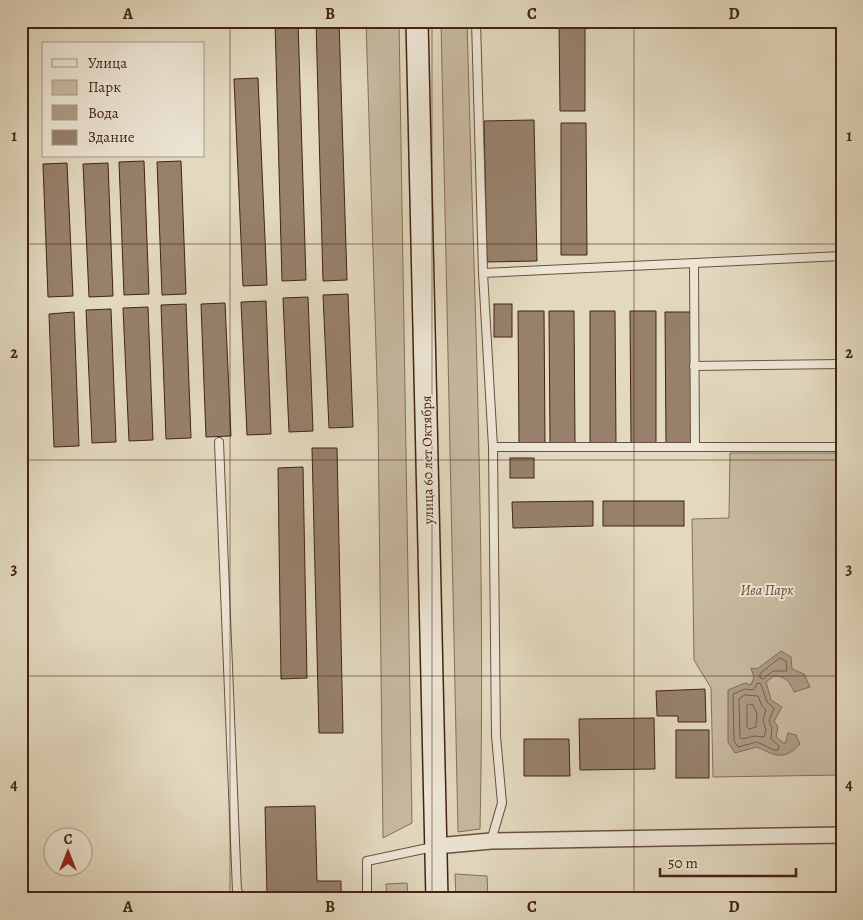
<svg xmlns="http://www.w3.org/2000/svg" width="863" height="920" font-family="Alegreya,serif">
<rect width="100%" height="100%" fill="#e3d9bf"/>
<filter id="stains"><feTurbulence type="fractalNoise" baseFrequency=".004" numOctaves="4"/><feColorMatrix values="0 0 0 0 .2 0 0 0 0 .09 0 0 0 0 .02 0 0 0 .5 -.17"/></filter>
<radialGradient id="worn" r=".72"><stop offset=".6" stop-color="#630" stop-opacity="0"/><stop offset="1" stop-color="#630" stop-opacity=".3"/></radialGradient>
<g fill="#c8baa2" stroke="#866e5a">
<path d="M366,21h33l13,802 -29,15 -5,-424z"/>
<path d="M441,21h26c7,269 19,539 13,808l-22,3z"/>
<path d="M730,453h112v322l-129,2 -2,-89 -17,-28 -2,-141 37,-1z"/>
<path d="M455,874l32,2 1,23h-32z"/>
<path d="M407,883l1,16h-21l-1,-15z"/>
</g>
<path fill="#ad9b85" stroke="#836b57" d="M781,651l10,6 1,12 12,5 6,13 -16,5c-4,-10 -8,-16 -20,-16l-8,6 5,18 11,7 -8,14 4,6 -2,10 9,7 3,-11 8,2 4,9c-16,17 -24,12 -43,3l-22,6 -7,-11v-52l17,-7 6,2 3,-8 -3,-9 6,1z"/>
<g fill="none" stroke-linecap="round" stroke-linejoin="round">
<g stroke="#785e4c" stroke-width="1">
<path d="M780,658l6,3 1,10h-14l-10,8 -3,-1v-4z"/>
<path d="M758,683l3,1 6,18 7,6 -5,13 3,7 -1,11 8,7 -1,4h-4l-17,-8 -19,5 -4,-6 -1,-47 12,-5 8,1z"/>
<path d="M745,695l13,1 4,10 4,4 -3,10 3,10 -2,7 -9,-1 -13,3 -2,-1 -1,-39z"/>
<path d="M749,704l4,1 4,8 -1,14 -7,2 -2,-2v-21z"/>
</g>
</g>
<g fill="#97816c" stroke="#442213">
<path d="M275,21h23l8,259 -24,1z"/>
<path d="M316,21h23l8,259 -24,1z"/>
<path d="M559,21h26v90h-25z"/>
<path d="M258,78l9,207 -24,1 -9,-207z"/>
<path d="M534,120l3,141 -50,1 -3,-141z"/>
<path d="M561,123h25l1,132h-26z"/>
<path d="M144,161l5,133 -25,1 -5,-133z"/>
<path d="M181,161l5,133 -24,1 -5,-133z"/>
<path d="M67,163l6,133 -25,1 -5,-133z"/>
<path d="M108,163l5,133 -24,1 -6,-133z"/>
<path d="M348,294l5,133 -24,1 -6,-133z"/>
<path d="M308,297l5,134 -24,1 -6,-134z"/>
<path d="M266,301l5,133 -24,1 -6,-133z"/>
<path d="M225,303l6,133 -25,1 -5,-133z"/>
<path d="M186,304l5,134 -25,1 -5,-134z"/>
<rect x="494" y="304" width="18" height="33"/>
<path d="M148,307l5,133 -24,1 -6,-133z"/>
<path d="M111,309l5,133 -24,1 -6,-133z"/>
<path d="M518,311h26l1,132h-26z"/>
<path d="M549,311h25l1,132h-25z"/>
<path d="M590,311h25l1,132h-26z"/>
<path d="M630,311h26v132h-25z"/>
<path d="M74,312l5,134 -25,1 -5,-133z"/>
<path d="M665,312h26v132h-25z"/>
<path d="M312,448h25l6,285h-24z"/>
<rect x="510" y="458" width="24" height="20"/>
<path d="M303,467l4,211 -26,1 -3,-211z"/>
<path d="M593,501v25l-80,2 -1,-26z"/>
<rect x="603" y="501" width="81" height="25"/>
<path d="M705,689l1,33h-28v-6h-21l-1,-25z"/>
<path d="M654,718l1,51 -75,1 -1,-51z"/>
<rect x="676" y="730" width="33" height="48"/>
<path d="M524,739h45l1,37h-46z"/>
<path d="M315,806l2,75h24v12l-74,2 -2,-88z"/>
</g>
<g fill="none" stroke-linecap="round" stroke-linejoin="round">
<defs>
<g id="lane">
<path d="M476,21l7,252"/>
<path d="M694,263l1,184"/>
<path d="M694,366l148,-2"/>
<path d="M219,442l18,449 7,8"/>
<path d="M493,447h349"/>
<path d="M491,841l11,-38 -6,-67 -3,-289 -10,-174 359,-17"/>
<path d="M367,899v-38l66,-14"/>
</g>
<path id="street" d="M436,846l55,-5 351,-6"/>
<path id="secondary" d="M417,21l20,878"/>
</defs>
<use href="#lane" stroke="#6c503e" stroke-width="10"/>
<use href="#street" stroke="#6c503e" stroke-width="18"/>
<use href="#secondary" stroke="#442213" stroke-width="24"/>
<use href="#lane" stroke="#ede6d5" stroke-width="8"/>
<use href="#street" stroke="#ede6d5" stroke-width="15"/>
<use href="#secondary" stroke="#ede6d5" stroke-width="21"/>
</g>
<path fill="none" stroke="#442213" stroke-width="1" stroke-opacity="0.55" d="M230,21v878M432,21v878M634,21v878M21,244h821M21,460h821M21,676h821"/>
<g text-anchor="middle" stroke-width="4" stroke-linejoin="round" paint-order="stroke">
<g font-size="14" fill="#442213" stroke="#ede6d5">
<text transform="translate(427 460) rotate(-91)" y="5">улица 60 лет Октября</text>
</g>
<g font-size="14" font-style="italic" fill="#654837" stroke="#ede6d5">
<text x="767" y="595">Ива Парк</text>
</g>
</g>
<rect width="863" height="920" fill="none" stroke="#e3d9bf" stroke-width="55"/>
<rect x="42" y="42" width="162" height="115" fill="#ede6d5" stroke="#a99887"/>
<rect x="52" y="59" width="25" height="8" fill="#ede6d5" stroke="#a99887"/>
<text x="88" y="68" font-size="15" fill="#442213">Улица</text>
<rect x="52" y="80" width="25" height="15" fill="#c8baa2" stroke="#a99887"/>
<text x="88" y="92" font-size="15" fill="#442213">Парк</text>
<rect x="52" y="105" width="25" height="15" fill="#ad9b85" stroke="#a99887"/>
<text x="88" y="118" font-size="15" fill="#442213">Вода</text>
<rect x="52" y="130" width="25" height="15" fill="#97816c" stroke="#a99887"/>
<text x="88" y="142" font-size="15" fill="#442213">Здание</text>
<g transform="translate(68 852)"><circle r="24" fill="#ede6d5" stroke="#a99887"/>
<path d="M0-4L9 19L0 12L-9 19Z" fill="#8f2418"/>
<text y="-8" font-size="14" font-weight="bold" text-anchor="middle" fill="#442213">С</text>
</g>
<path d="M660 868v8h136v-8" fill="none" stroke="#442213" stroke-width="2.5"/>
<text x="668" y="868" font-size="15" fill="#442213" stroke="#ede6d5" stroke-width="4" paint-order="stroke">50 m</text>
<rect x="28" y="28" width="808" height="864" fill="none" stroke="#442213" stroke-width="2"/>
<g font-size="16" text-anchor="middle" font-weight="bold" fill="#442213">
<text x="128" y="19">A</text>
<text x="330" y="19">B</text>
<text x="532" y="19">C</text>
<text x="734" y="19">D</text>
<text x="14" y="141">1</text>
<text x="849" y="141">1</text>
<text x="14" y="358">2</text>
<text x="849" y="358">2</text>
<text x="14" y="574">3</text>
<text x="849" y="574">3</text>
<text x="14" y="790">4</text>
<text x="849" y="790">4</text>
<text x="128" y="912">A</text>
<text x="330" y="912">B</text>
<text x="532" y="912">C</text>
<text x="734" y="912">D</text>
</g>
<rect width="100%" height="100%" filter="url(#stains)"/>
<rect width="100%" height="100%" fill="url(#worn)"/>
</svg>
